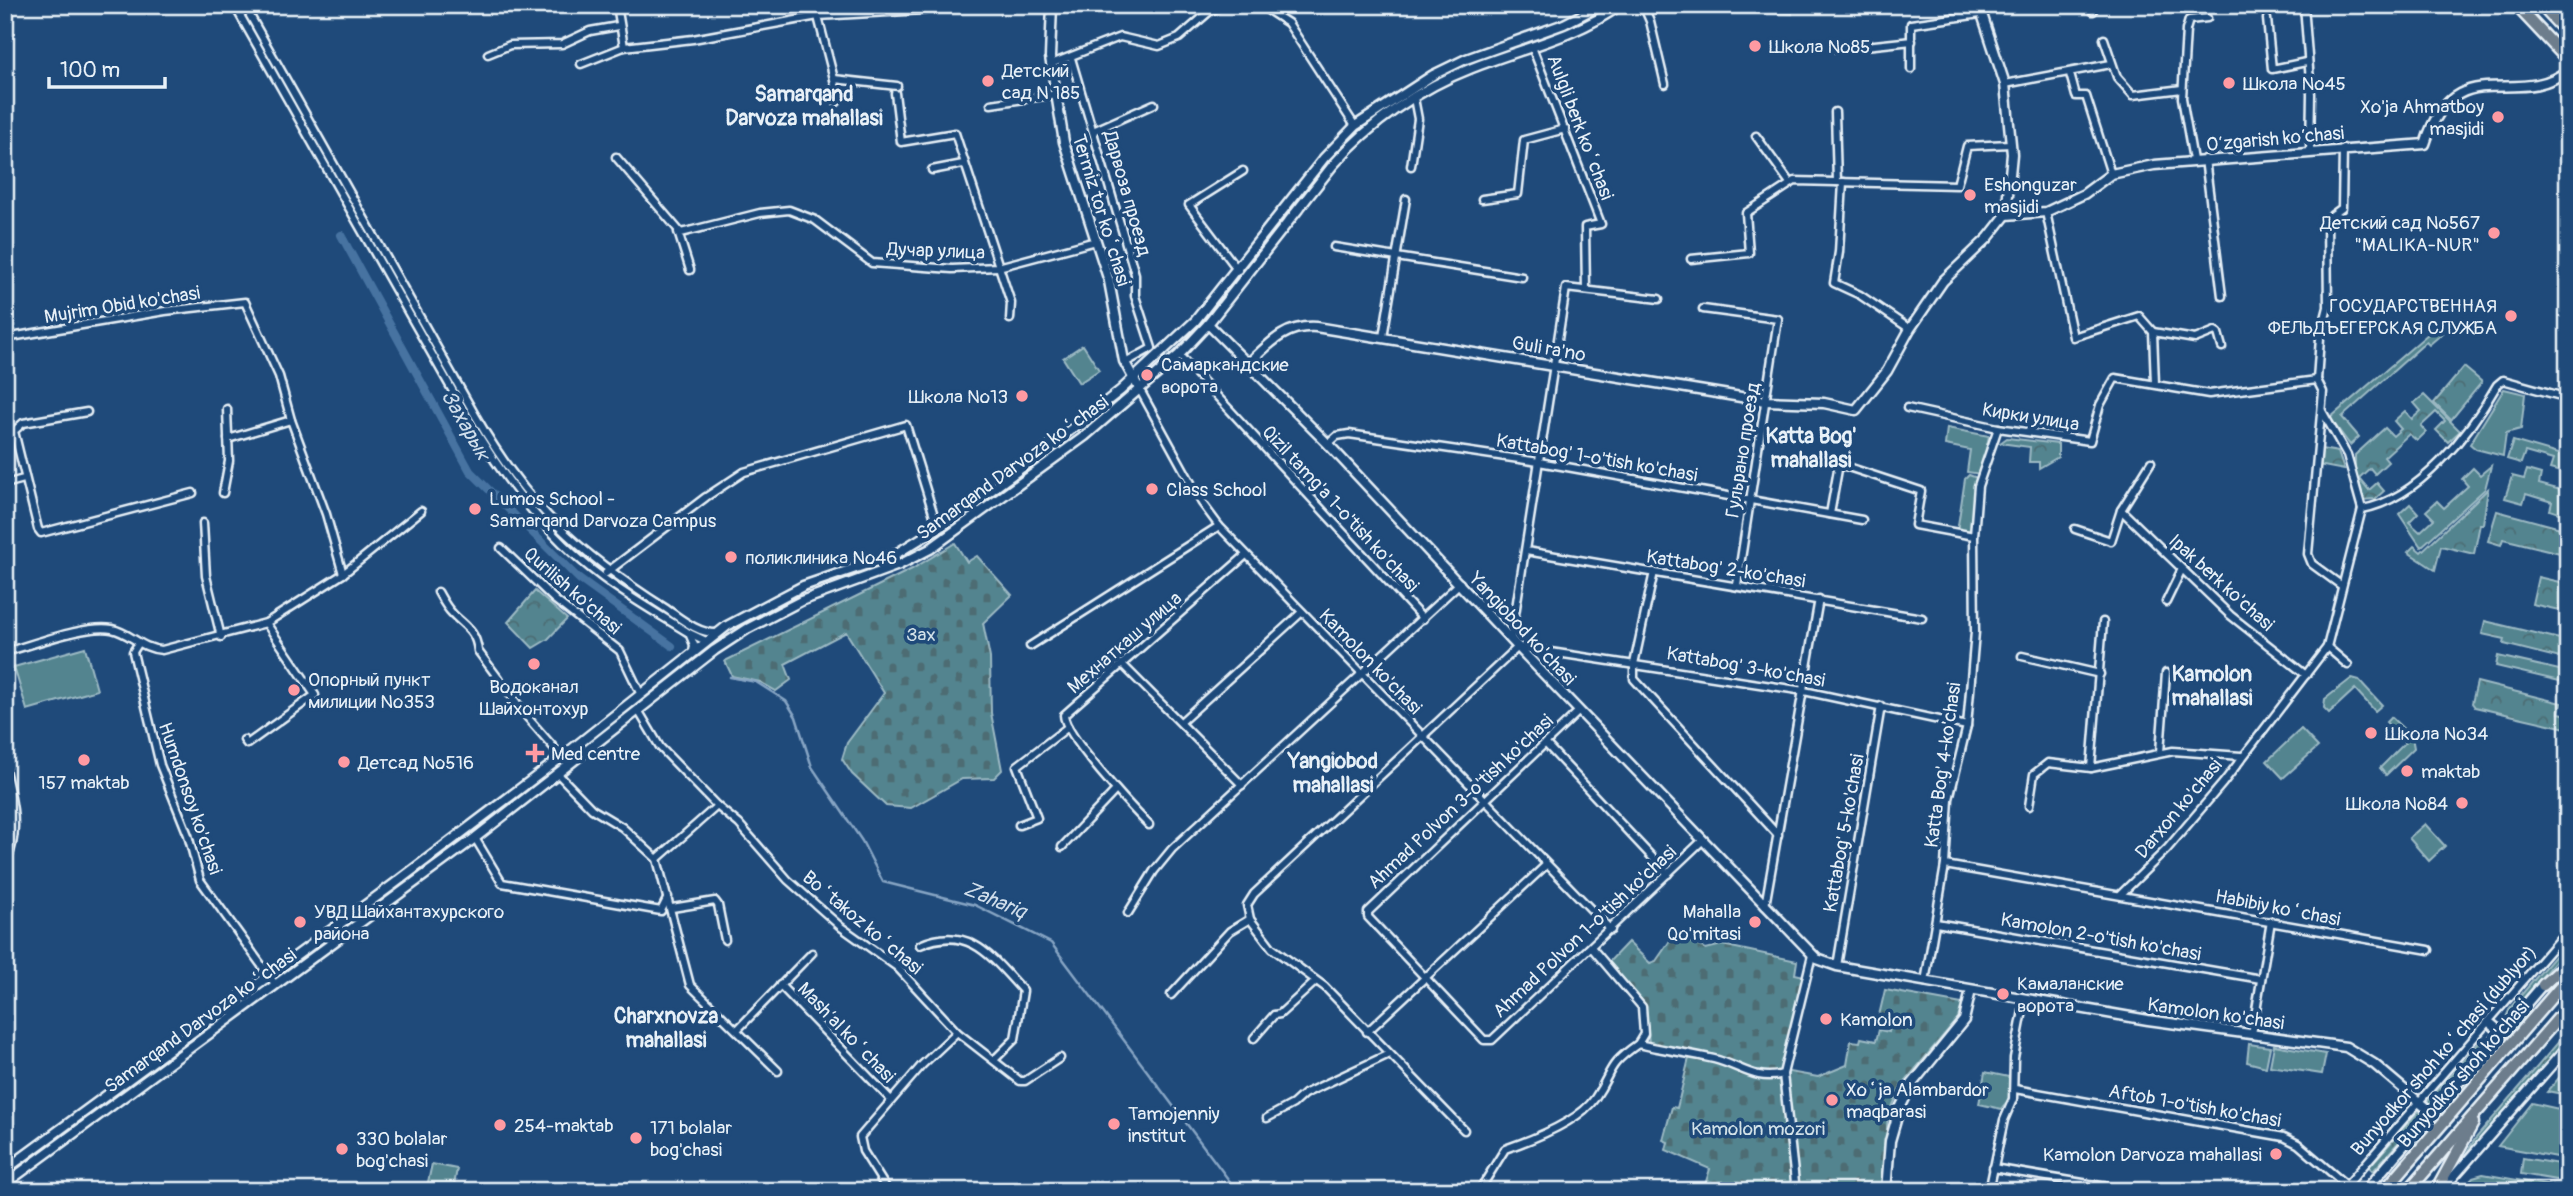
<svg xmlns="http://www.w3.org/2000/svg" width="2573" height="1196" font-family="Pangolin,sans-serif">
<defs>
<pattern id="forest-crowns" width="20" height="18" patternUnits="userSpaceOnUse" patternTransform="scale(1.75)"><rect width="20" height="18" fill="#52848f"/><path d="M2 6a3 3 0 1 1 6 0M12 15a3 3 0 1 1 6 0" fill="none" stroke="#4d6c73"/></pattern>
<pattern id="cemetery-stones" width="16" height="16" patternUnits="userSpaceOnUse" patternTransform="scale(1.75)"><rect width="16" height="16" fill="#52848f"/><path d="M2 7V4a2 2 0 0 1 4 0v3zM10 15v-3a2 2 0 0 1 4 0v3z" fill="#4d6c73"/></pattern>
</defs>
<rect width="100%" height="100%" fill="#1f4a7a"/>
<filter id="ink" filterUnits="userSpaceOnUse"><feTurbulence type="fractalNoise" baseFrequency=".0143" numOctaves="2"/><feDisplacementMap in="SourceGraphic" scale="14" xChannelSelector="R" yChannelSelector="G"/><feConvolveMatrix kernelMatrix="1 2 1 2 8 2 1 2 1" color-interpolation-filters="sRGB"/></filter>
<g filter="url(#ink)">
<g fill="#52848f" stroke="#9dbac4" stroke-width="2">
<path d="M1747,5h45v9l-45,-2z"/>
<path d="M1083,345l16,25 -20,13 -16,-25z"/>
<path d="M2504,389l21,5 -4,35 -15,4 -3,23 -27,-7 -6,-5z"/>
<path d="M1947,428l42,8 -8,38 -14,-2 3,-22 -25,-5z"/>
<path d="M2513,441l55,16v17l-18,-5 3,-9 -28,-8 -4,11 -14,-4z"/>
<path d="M2491,466l-6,23 -64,58 -22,-33 11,-10 8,9 -9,9 11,10 14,-13 -8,-8 11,-10 7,7 24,-22 -6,-7 11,-11 7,7z"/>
<path d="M2527,470l14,4 -2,10 29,8v24l-18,-6 2,-8 -26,-8 -3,9 -18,-5 7,-22 12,3z"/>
<path d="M1969,475l8,3 -7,56 -13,-2 8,-53z"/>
<path d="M85,647l12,43 -70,20 -13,-43z"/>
<path d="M2498,656l70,16v11l-72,-17z"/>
<path d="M2352,678l7,2 23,25 -7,6 -20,-22 -26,24 -5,-5 1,-9z"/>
<path d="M2391,717l21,20 2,11 -28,27 -6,-7 25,-25 -19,-21z"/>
<path d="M2301,729l17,18 -35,31 -16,-17z"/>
<path d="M2425,824l20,22 -16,15 -20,-23z"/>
<path d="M2568,940v6l-63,74 5,-12z"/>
<path d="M2249,1044l21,3 -4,20 -19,-5z"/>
<path d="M2274,1045l52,9 -4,20 -52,-8z"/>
<path d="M2568,1067v29l-21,-4z"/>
<path d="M1985,1072l24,5 1,21 -9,11 -22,-5z"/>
<path d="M2532,1103l36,8 -1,48 -69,-13z"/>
<path d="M2523,1158l42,7 -3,16 -41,-7z"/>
<path d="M432,1164l25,5 -4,22h-27z"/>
<path d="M2483,1174l80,14v3h-103l13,-14z"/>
</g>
<g fill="url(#forest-crowns)" stroke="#9dbac4" stroke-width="2">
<path d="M2436,327l7,6 -14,12 -3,-3 -84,75 17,20 -9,8 -20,-27z"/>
<path d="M2464,367l18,15 -31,38 -17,-17z"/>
<path d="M2424,395l36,36 -12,11 -12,-12 9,-9 -9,-9 -15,14 5,6 -9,9 -8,-7 -25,23 4,5 -13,12 -5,-6 -11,10 10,12 8,-7 7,8 -9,8 -14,1 -6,-9v-36l30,-27 8,8 8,-7 -7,-8 11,-10 7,8 9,-8 -7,-8z"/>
<path d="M2007,438l51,6v13l-19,11v-6h-10l1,-15 -30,-4z"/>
<path d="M2321,449l17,3 6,18 -26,-5z"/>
<path d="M2488,489l-5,35h-3l-6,30 -33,-8 -6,24 -27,-18 6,-6 7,6z"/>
<path d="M2497,511l71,19v25l-65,-16 -2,6 -13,-4z"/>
<path d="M2538,577l30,7v28l-36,-8z"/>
<path d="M535,591l32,28 -19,20 -15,9 -25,-26z"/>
<path d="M2485,621l83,20v19l-64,-16 1,-5 -23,-5z"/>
<path d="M2477,682l84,21 -2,10 9,2 -2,13 -91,-21 -3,-4z"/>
<path d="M2530,1009l3,3 -154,179h-3z"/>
<path d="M2568,1031v9l-111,128 18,-29z"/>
<path d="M2483,1038l3,3 -56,64 -3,-3z"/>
<path d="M2419,1111l4,4 -50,56 -4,-4z"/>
</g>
<g fill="url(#cemetery-stones)" stroke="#9dbac4" stroke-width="2">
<path d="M955,543l12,19 10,-6 35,39 -29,28 7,35 1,55 11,57 -8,8 -32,1 -51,29 -25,-2 -34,-32 -10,-15 5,-16 37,-50 -38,-61 -61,32 6,16 -15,11 -16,-9 -28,-6 -7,-15 187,-92z"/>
<path d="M1674,935l32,14 16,-4 75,16 -2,13 9,2 -21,95 35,6 29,-12 4,-24 9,1 1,-4 15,3 3,-11 10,2 1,-5 -13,-3 8,-34 77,14 -4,14 -56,67 -14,31 -6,75h-179l7,-22 -44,-19 2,-8 -5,-2 9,-33 5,1 13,-54 -41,-11c-4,-41 -8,-53 -44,-77l23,-24 22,21 6,-2z"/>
</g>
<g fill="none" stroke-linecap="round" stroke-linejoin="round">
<path stroke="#87a5c4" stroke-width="2.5" d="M730,677l26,5 30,19 10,16 16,50 50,74 21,41 92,23 76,38 186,248"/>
<path stroke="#4673a1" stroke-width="8" d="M341,235l129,236 109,108 93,67"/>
<defs>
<g id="street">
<path d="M368,5h7"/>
<path d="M617,5l7,42"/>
<path d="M815,5l19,74 63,7"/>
<path d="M1260,5l28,18 67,103"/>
<path d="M1643,5l7,16 15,63"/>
<path d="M2091,5l2,6"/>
<path d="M2304,5l7,89 -1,57"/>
<path d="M2267,19l5,50 34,-7"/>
<path d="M2104,39l13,38 16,18 49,-6"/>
<path d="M1532,47l69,177 -16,3 1,63"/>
<path d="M1837,49l75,-8"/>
<path d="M488,54l22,-9 52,-1 28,-13 28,-5"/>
<path d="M1071,58l64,216v22l17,52 -27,15"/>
<path d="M581,64l43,-17 69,-8 125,-23 106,-6 31,-5"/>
<path d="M1051,64l69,-27 39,9 20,-8 31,-27 15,-6"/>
<path d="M1911,69v-45l69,-10"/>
<path d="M2070,74l6,22h10l25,78"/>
<path d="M834,79l3,23"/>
<path d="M2005,84l106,-20"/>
<path d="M895,93l6,49 54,-9 56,170 -1,16"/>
<path d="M991,104l66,-10"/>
<path d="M1835,112l2,70"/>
<path d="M1093,131l61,-27"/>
<path d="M1756,136l34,47"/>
<path d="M616,157l65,76 79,-20 29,-3 26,10 57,43 80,6 46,-2 98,-26"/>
<path d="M2205,159l17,137"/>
<path d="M2193,160l-11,-62 4,-68 3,-10 18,-2"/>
<path d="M1411,166l7,-47 -4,-21"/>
<path d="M932,170l31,-6"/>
<path d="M1843,182l-4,70 -5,31 26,12 50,34"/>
<path d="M1482,199l36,-5 6,-54 41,-11"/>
<path d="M2046,212l27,125 66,-21 14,16 2,52"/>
<path d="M678,232l12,38"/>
<path d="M1334,247l188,30"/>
<path d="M1691,259l58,-6 -3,-40 49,-32 162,4 10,-39 43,-2"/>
<path d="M1238,270l-49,-65 54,-34"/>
<path d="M1703,309l75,10 -41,266"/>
<path d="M2153,332l42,7 20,-8 3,2 4,14"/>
<path d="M1383,337l23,-138"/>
<path d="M5,338l160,-27 80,-9 34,74 12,44 35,94 17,60"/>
<path d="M1179,355l244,264"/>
<path d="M2317,380l3,-42 8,-31 -1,-88 15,-11 1,-60"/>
<path d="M2317,380l6,12 -15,162 4,10 30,22"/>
<path d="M1140,390l62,113 17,23 392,404"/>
<path d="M1907,408l91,20 92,13 10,-36 15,-27 94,16 108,-14"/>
<path d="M2322,411l25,44 15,54"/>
<path d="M87,412l-64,11 -9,8 24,98 3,4 152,-40"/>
<path d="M228,439l63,-19"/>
<path d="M1328,444l9,-8 12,-2 190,28 323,58"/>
<path d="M5,484l19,-5"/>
<path d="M223,493l6,-32 -2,-52"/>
<path d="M2362,509c57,-10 108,-76 135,-124l6,-5 65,18"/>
<path d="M2121,510l109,105 76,60"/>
<path d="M1830,514l9,-50 82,27 -6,34 59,11"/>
<path d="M203,523l3,53 15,61"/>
<path d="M2075,529l36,12 10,-31 30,-48"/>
<path d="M501,548l54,52 65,51 21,44"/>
<path d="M1526,551l396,67"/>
<path d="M1654,572l-20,92v15l144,156"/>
<path d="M606,573l100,-76 38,-25 162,-47 30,97"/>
<path d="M438,592c4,7 8,15 14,21 12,13 24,17 26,38l50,67 34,39"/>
<path d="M2166,602l15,-31"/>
<path d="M689,633l17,8"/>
<path d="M1511,640l55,-352 93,11"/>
<path d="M138,644l-5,8 27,113 28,70 12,45 75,104"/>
<path d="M1030,646l189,-120"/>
<path d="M2327,647l21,18"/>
<path d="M5,652c27,-7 81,-28 107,-23 19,4 29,20 50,21l104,-27 77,-49 78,-63"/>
<path d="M693,652l1,-7 -5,-12c-29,-18 -59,-35 -86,-55 -57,-42 -100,-100 -135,-160l-231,-408 7,-5 231,410c52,91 102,137 190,193 15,10 33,26 52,25"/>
<path d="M2022,656l78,18"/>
<path d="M1122,664l120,121"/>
<path d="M638,710l22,37 57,59 22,18 49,56 53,47 56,40 60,65 63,49h5l35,-23"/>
<path d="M1579,711l-211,201v5l116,123h8l211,-200"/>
<path d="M1182,721l120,-109"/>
<path d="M244,740l3,4 68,-49 -49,-72"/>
<path d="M1545,743l123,131"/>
<path d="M2160,752l6,-79"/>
<path d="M2091,768l12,-146"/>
<path d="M5,769c6,29 14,54 5,83"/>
<path d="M559,775l33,34 30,18 35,32 33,126 88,86"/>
<path d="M2029,806l5,-32 14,-11 43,5 82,-17 68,5"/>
<path d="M1019,825l18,-7 -20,-52 51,-39"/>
<path d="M1149,825c-17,-17 -85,-90 -85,-110l182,-160"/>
<path d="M475,838l27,45 159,28 7,-14"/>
<path d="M1062,847l54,-57"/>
<path d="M657,859l60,-53"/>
<path d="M1945,865l484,85"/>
<path d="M2121,894l46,-45 56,-66 104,-136 35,-138"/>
<path d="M1765,906l54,-307"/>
<path d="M672,908l43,-7 3,4 7,35"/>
<path d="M1128,913l26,-42 18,-22 288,-266"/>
<path d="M1936,923l325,56"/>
<path d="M920,945c50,-22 73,14 103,46l-8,48 -21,21"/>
<path d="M1591,947l51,60 2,27 -6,10"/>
<path d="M1837,966l44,-260"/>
<path d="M1925,982l20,-117 4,-66 18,-73 8,-94 -1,-96 4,-50 20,-58"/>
<path d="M780,985l111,115"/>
<path d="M1171,995l59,-64 20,-12"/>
<path d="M737,1030l75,-77"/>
<path d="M1367,1032l179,-167"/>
<path d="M2252,1034l19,-113"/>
<path d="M1254,1038l20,-23 6,-1 35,-32"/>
<path d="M1783,1074l13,117"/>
<path d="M2015,1089l269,48 14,7 55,47"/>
<path d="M1267,1118l26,-14 11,-10 85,-40"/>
<path d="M1464,1130l-139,-143 -53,-39 -22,-29 -3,-14 7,-11 264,-247 286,44 163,35"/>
<path d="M1993,1168l138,23"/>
<path d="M888,1191l-25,-40 -3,-14 62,-72 35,-33"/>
<path d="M1479,1191l26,-42c26,-9 74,-27 90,-51 19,-28 10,-31 43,-54 25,6 51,9 76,15 25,6 42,23 69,15l29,-119"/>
<path d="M1989,1191l15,-71 9,-21 1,-41 11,-58"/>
<path d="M2342,1191l226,-262"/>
</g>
<g id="secondary">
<path d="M1052,5l-2,52 14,85 45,139 15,80 16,29"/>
<path d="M2006,215l40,-3 38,-18 27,-20 43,-9 271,-21c30,-95 92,-33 143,-74"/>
<path d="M1208,324l120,120 190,203 299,312 20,7 311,54 198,27 28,17 58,49"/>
<path d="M1249,363c21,-20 36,-38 67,-36l449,74 59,2 32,7 31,-39 23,-42 33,-48 45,-43 18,-23 6,-61 -7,-70 -26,-79"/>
<path d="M2489,1022l13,11"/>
<path d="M5,1170l389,-286 168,-127 165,-131 76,-40 91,-31 57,-35 85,-63 85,-67 74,-69 129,-163 31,-32 78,-51 33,-16 98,-35 37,-19"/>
<path d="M5,1184l470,-346 240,-188 32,-21 54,-28 98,-36 31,-16 155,-113 94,-81 29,-31 125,-159c37,-42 87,-77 139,-97 50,-20 105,-31 148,-63"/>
<path d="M1886,1191l4,-50 9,-31 13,-26 52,-64 7,-30"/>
<path d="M2365,1191l180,-209"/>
<path d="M2441,1191l127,-145"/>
</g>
<g id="primary">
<path d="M2516,5l52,55"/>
<path d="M2541,5l27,29"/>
<path d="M2543,985l25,-23"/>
<path d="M2384,1191l184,-213"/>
<path d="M2408,1191l160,-184"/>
<path d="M2436,1191l37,-68"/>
</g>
</defs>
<use href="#street" stroke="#e8f1f8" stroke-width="11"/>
<use href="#secondary" stroke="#e8f1f8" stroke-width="13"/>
<use href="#primary" stroke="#e8f1f8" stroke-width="15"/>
<use href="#street" stroke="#1f4a7a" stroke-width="6"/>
<use href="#secondary" stroke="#1f4a7a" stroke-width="8"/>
<use href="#primary" stroke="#6d7d8c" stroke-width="10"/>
</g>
</g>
<g fill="#ff9aa2" stroke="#1f4a7a" stroke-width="2.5">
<circle cx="1755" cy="46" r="7"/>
<circle cx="988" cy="81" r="7"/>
<circle cx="2229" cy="83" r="7"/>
<circle cx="2498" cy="117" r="7"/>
<circle cx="1970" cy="195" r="7"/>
<circle cx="2494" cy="233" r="7"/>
<circle cx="2511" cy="316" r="7"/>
<circle cx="1147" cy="375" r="7"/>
<circle cx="1022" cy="396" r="7"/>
<circle cx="1152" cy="489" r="7"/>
<circle cx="475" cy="509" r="7"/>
<circle cx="731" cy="557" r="7"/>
<circle cx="534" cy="664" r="7"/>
<circle cx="294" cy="690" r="7"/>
<circle cx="2371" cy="733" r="7"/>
<path d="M531.5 742.5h7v7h7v7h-7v7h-7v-7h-7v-7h7z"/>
<circle cx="84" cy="760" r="7"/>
<circle cx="344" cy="762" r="7"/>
<circle cx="2407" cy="771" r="7"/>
<circle cx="2462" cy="803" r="7"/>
<circle cx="300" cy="922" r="7"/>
<circle cx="1755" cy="922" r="7"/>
<circle cx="2003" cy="994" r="7"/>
<circle cx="1826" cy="1019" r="7"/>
<circle cx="1832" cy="1100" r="7"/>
<circle cx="1114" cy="1124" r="7"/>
<circle cx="500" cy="1125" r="7"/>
<circle cx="636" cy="1138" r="7"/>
<circle cx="342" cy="1149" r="7"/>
<circle cx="2276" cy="1154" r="7"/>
</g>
<g text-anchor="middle" stroke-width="7" stroke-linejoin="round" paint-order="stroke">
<g font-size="19" fill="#e8f1f8" stroke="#1f4a7a" text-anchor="start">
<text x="1769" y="53">Школа №85</text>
<text x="1002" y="77">Детский<tspan x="1002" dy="22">сад N 185</tspan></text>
<text x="2243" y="90">Школа №45</text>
<text x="2484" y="113" text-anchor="end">Xo'ja Ahmatboy<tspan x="2484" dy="22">masjidi</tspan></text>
<text x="1984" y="191">Eshonguzar<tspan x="1984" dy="22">masjidi</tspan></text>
<text x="2480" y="229" text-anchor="end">Детский сад №567<tspan x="2480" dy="22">"MALIKA-NUR"</tspan></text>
<text x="2497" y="312" text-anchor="end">ГОСУДАРСТВЕННАЯ<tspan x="2497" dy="22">ФЕЛЬДЪЕГЕРСКАЯ СЛУЖБА</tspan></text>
<text x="1161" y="371">Самаркандские<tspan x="1161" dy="22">ворота</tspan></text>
<text x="1008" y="403" text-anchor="end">Школа №13</text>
<text x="1166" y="496">Class School</text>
<text x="489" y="505">Lumos School -<tspan x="489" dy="22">Samarqand Darvoza Campus</tspan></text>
<text x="745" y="564">поликлиника №46</text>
<text x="308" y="686">Опорный пункт<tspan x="308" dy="22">милиции №353</tspan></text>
<text x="534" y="693" text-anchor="middle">Водоканал<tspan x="534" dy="22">Шайхонтохур</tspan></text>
<text x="2385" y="740">Школа №34</text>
<text x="551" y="760">Med centre</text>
<text x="358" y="769">Детсад №516</text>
<text x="2421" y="778">maktab</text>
<text x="84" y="789" text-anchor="middle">157 maktab</text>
<text x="2448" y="810" text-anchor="end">Школа №84</text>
<text x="314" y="918">УВД Шайхантахурского<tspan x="314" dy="22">района</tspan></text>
<text x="1741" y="918" text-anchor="end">Mahalla<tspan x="1741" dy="22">Qo'mitasi</tspan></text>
<text x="2017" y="990">Камаланские<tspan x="2017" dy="22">ворота</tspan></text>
<text x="1840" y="1026">Kamolon</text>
<text x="1846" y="1096">Xoʻja Alambardor<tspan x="1846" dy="22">maqbarasi</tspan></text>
<text x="1128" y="1120">Tamojenniy<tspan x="1128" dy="22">institut</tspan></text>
<text x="514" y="1132">254-maktab</text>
<text x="650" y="1134">171 bolalar<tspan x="650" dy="22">bog'chasi</tspan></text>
<text x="356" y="1145">330 bolalar<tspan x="356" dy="22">bog'chasi</tspan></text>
<text x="2262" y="1161" text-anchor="end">Kamolon Darvoza mahallasi</text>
</g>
<g font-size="19" fill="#e8f1f8" stroke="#1f4a7a">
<text transform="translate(1581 127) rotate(69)" y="7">Aulgli berk koʻchasi</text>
<text transform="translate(2275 138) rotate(-5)" y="7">O‘zgarish ko‘chasi</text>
<text transform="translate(1128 193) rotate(74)" y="7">Дарвоза проезд</text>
<text transform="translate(1102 210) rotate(73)" y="7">Termiz tor koʻchasi</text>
<text transform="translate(936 250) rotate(2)" y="7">Дучар улица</text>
<text transform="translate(122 304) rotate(-9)" y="7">Mujrim Obid ko'chasi</text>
<text transform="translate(1549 348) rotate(10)" y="7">Guli ra'no</text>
<text transform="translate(2031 416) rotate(9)" y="7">Кирки улица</text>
<text transform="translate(1742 450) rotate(-81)" y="7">Гульрано проезд</text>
<text transform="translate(1597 457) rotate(10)" y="7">Kattabog' 1-o'tish ko'chasi</text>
<text transform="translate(1012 467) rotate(-36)" y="7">Samarqand Darvoza koʻchasi</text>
<text transform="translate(1341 508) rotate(47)" y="7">Qizil tamg'a 1-o'tish ko'chasi</text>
<text transform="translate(1726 568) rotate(9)" y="7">Kattabog' 2-ko'chasi</text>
<text transform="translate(2222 582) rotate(42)" y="7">Ipak berk ko'chasi</text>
<text transform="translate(573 590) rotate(41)" y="7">Qurilish ko'chasi</text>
<text transform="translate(1523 628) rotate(47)" y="7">Yangiobod ko'chasi</text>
<text transform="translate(1124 642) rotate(-41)" y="7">Мехнаткаш улица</text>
<text transform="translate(1371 661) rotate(46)" y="7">Kamolon ko'chasi</text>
<text transform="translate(1746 666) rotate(10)" y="7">Kattabog' 3-ko'chasi</text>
<text transform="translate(1942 765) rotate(-82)" y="7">Katta Bog' 4-ko'chasi</text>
<text transform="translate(191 798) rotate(71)" y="7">Humdonsoy ko'chasi</text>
<text transform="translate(1460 801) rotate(-43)" y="7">Ahmad Polvon 3-o'tish ko'chasi</text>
<text transform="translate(2178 808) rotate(-50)" y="7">Darxon ko'chasi</text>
<text transform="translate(1843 833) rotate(-80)" y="7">Kattabog' 5-ko'chasi</text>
<text transform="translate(2278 907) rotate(11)" y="7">Habibiy koʻchasi</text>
<text transform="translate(863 922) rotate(40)" y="7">Boʻtakoz koʻchasi</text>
<text transform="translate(1584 931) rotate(-43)" y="7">Ahmad Polvon 1-o'tish ko'chasi</text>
<text transform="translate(2101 936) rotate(10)" y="7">Kamolon 2-o'tish ko'chasi</text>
<text transform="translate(2216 1013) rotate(8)" y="7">Kamolon ko'chasi</text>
<text transform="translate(200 1020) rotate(-36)" y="7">Samarqand Darvoza koʻchasi</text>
<text transform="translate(847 1032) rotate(46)" y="7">Mashʼal koʻchasi</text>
<text transform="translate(2443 1050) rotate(-49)" y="7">Bunyodkor shoh koʻchasi (dublyor)</text>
<text transform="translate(2463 1073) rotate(-49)" y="7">Bunyodkor shoh ko'chasi</text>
<text transform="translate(2195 1105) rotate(10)" y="7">Aftob 1-o'tish ko'chasi</text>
</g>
<g font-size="19" fill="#d2e1e8" stroke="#1f4a7a">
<text x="921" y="641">Зах</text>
<text x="1758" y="1135">Kamolon mozori</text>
</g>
<g font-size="21" font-weight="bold" fill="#e8f1f8" stroke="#1f4a7a">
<text x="804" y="101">Samarqand<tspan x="804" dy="24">Darvoza mahallasi</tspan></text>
<text x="1811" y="443">Katta Bog'<tspan x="1811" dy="24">mahallasi</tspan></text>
<text x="2212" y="681">Kamolon<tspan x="2212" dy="24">mahallasi</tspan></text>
<text x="1333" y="768">Yangiobod<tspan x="1333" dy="24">mahallasi</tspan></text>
<text x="666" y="1023">Charxnovza<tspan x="666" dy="24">mahallasi</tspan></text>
</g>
<g font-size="21" font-style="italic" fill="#d0deeb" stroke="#1f4a7a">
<text transform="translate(466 425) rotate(60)" y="7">Захарык</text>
<text transform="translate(995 900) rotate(23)" y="7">Zahariq</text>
</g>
</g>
<rect width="2573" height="1196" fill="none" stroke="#1f4a7a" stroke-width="28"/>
<rect x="14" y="14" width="2545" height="1168" fill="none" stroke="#e8f1f8" stroke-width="2.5" filter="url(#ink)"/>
<path d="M49 77v10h116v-10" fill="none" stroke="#e8f1f8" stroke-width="3.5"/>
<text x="60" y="77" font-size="21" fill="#e8f1f8" stroke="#1f4a7a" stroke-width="5" paint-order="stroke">100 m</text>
</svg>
